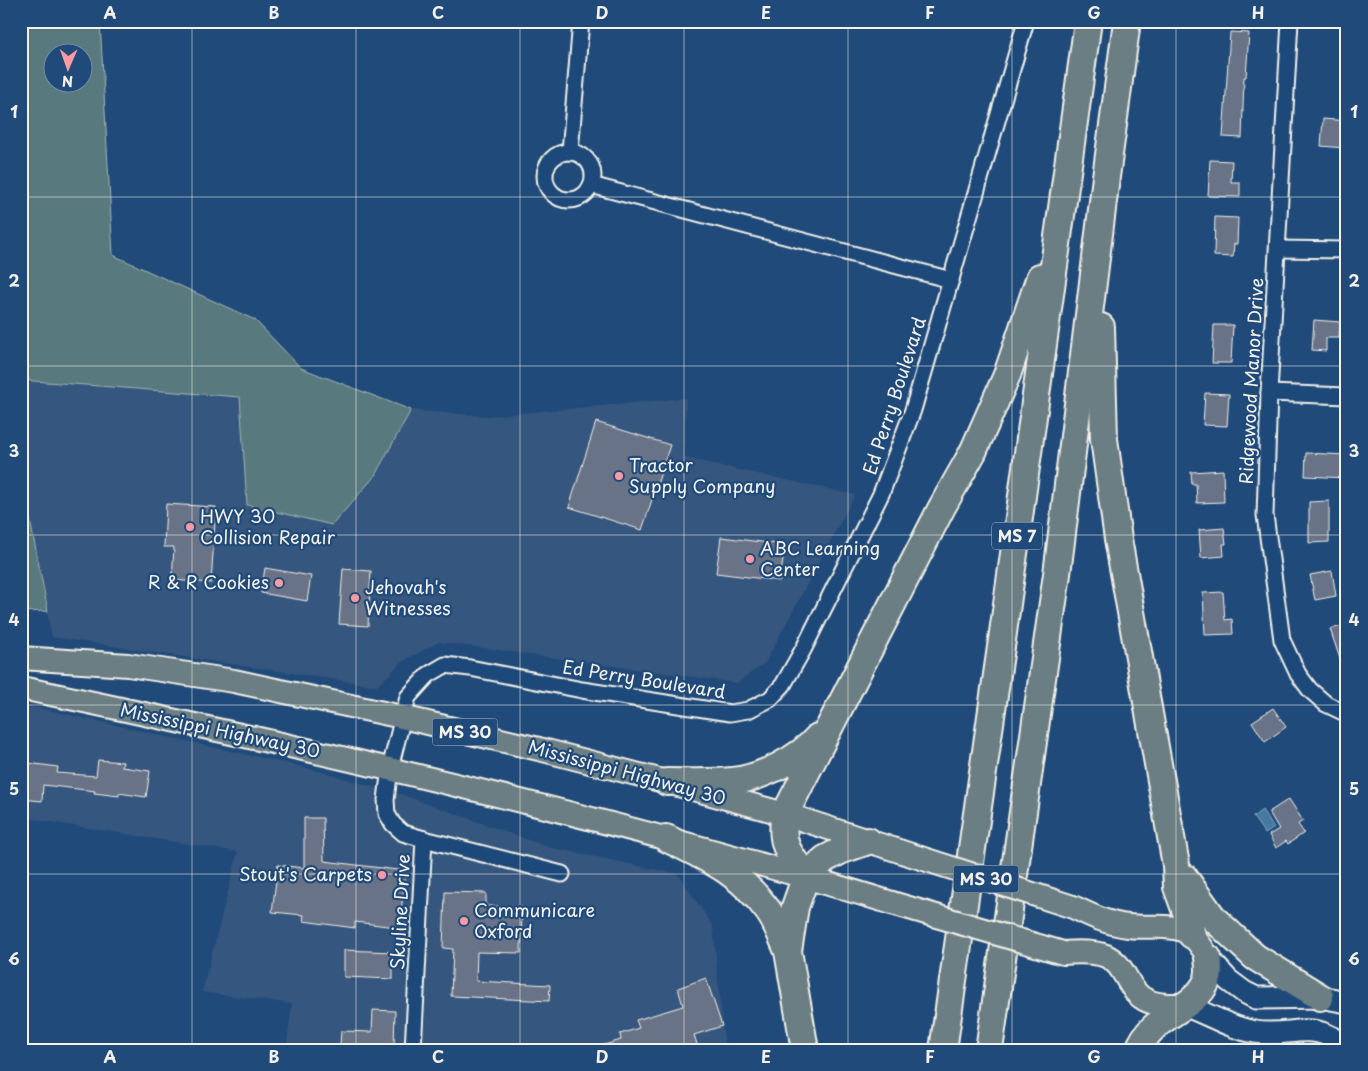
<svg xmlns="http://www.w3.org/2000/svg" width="1368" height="1071" font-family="'Playpen Sans',sans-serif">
<rect width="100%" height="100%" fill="#1f4a7a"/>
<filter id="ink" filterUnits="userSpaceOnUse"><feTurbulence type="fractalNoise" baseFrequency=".02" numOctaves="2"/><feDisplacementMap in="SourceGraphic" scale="10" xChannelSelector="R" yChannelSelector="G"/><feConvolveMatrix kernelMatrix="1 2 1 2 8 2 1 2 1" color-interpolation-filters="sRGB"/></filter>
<g filter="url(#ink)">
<g fill="#35567e">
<path d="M21,380l466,36 199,-18 -1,60 170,37 -90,168 -28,20 -298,-41 -36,19 -26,25 -325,-49 -31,-162z"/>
<path d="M21,704l286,64 96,27 145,52 130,27 35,52 12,124h-439l6,-46 -90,-12 36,-140 -213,-34 -4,10z"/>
</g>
<g fill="#587a7f" stroke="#a6b6b4" fill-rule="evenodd">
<path d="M21,21h79l13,234 142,65 46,48 110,42 -37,67 -42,48 -85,-20 -7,-108 -219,-17zM52,52h30v30h-30z"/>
<path d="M21,475l27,136 -27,1z"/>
</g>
<path fill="#4579a2" stroke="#8ba9be" d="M1262,810l12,18 -9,6 -12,-17z"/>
<g fill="#697388" stroke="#f4f1e8">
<path d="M1230,32l19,1 -3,44h-2l-2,61 -19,-1z"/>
<path d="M1323,119l24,2 -3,27 -23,-2z"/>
<path d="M1210,160l22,1 -1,21h9v15l-32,-1z"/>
<path d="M1215,217l23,1 -1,26h-3l-1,13 -19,-1z"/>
<path d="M1314,320l26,2 -1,16h-13v13l-14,-1z"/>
<path d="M1214,325h19l-2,38h-19z"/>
<path d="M1205,393l24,1 -2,32 -24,-1z"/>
<path d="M596,422l74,23 -28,85 -73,-23z"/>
<path d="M1306,453l41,2v23l-42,-2z"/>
<path d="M1223,470l1,32 -27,1 -1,-19h-4l-1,-12z"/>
<path d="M1329,501v41l-20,1v-41z"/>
<path d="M166,504l50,3 -5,76 -39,-3 2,-33h-10z"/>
<path d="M1224,528l2,16h-3l1,12 -23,2 -2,-28z"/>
<path d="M721,537l64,8 -5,36 -64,-8z"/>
<path d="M265,568l46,8 -4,25 -46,-8z"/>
<path d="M343,569l28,2 -3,55 -29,-2z"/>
<path d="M1332,571l4,25 -21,4 -5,-25z"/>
<path d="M1223,592l2,28 7,-1 1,15 -28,1 -2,-42z"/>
<path d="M1347,625v48l-2,1 -15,-45z"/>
<path d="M1273,708l13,19 -21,15 -13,-20z"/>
<path d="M98,760l25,2 -1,5 28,4 -4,26 -27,-4v3l-25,-3 1,-2 -52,-6 -1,16 -21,-2v-37l37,5 -1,6 39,3z"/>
<path d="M1289,799l14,22 -5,3 6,9 -16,11 -2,-3 -10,7 -7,-13 10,-6 -10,-17z"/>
<path d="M304,818h19l1,43 82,10 -5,40h5l-1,13 -9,-1v4l-41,-5v6l-52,-7 1,-6 -32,-3 6,-47 26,3z"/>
<path d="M445,892l41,1v13l36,1 -1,46 -44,-1 -1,29 74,4 -1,16 -98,-5 2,-47 -10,-1z"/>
<path d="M344,950l49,2v27l-49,-2z"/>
<path d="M706,978l16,48 -28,9 5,15h-102v-3l24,-7 -1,-6 19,-6 -3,-8 47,-14 -5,-18z"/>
<path d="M373,1010l22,1 -1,36 -54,-2 1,-14 31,1z"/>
</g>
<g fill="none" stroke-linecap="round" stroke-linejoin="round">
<defs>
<g id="street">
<path d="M1290,21l-21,372 -4,122 17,125 16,34 12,16 16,14 21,10"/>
<circle cx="569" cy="176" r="24"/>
<path d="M570,152l11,-131"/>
<path d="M591,185l360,95"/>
<path d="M1278,249l69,1"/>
<path d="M1269,393l78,3"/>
<path d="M424,839l138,35"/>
<path d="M413,1050l11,-211 -21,-6 -10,-9 -6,-10 -1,-14 4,-32 18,-71 20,-22 17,-10 25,3 112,22 148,23 18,-3 22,-11 13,-14 21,-37 77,-154 32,-84 113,-389"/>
</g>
<g id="secondary">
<path d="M1208,958l20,22 16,12 12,6 64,-1 27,5"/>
<path d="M1183,1005c25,8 46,23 72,27 38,6 59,-15 92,17"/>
</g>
<g id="primary">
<path d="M21,658l107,7 106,16 168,36 137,32 128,33 118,32 114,37"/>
<path d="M21,688c80,16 159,34 238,51 213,48 425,100 633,164"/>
<path d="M1073,907c17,8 35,17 55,19 37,4 59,-10 80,32"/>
<path d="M1063,953c13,-1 30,-2 43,3 21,9 21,37 42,45 11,5 23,4 35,4"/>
</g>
<g id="highway">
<path d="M1101,327l3,112 14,100 58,326 1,22 9,25 6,23"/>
<path d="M667,782c22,0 45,1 66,-1 29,-3 67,-23 85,-44"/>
<path d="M666,838c43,21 74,34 103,74 8,11 13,26 19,39"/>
<path d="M806,876c-17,-21 -27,-33 -21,-62l157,-307 31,-55 34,-77 33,-98"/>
<path d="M1184,877l30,42 41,38 65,40"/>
<path d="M805,1050l-17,-99 7,-44 11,-31 19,-17 17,-9 26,-9"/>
<path d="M943,1050l59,-410 86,-619"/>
<path d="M989,1050l68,-476 49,-397 21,-156"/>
<path d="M1139,1050c11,-35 55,-39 68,-69 3,-7 2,-16 1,-23"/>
</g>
</defs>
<use href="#street" stroke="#f4f1e8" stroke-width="19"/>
<use href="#secondary" stroke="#f4f1e8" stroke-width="25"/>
<use href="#primary" stroke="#f4f1e8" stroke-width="26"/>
<use href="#highway" stroke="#f4f1e8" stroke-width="30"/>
<use href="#street" stroke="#1f4a7a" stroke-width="15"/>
<use href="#secondary" stroke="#1f4a7a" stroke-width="21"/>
<use href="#primary" stroke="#6b7e84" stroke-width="22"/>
<use href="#highway" stroke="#6b7e84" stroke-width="26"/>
<defs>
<g id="primary-bridge">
<path d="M899,851l174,56"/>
<path d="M892,903l171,50"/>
</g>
</defs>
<use href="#primary-bridge" stroke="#f4f1e8" stroke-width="26" stroke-linecap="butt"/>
<use href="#primary-bridge" stroke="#6b7e84" stroke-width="22"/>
</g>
</g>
<path fill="none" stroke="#f4f1e8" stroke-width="1" stroke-opacity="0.55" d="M192,21v1029M356,21v1029M520,21v1029M684,21v1029M848,21v1029M1012,21v1029M1176,21v1029M21,197h1326M21,366h1326M21,535h1326M21,705h1326M21,874h1326"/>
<g fill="#ff9aa2" stroke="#1f4a7a" stroke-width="2">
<circle cx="619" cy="476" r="5"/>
<circle cx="190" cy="527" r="5"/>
<circle cx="750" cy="559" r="5"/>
<circle cx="279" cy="583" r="5"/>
<circle cx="355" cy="598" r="5"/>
<circle cx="382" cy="875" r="5"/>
<circle cx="464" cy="921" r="5"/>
</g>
<g text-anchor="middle" stroke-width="4.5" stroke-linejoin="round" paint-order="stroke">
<g fill="#1f4a7a" stroke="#b4bfc7" stroke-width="1">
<rect x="992" y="522.5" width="50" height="27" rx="4"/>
<rect x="432.5" y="718.5" width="65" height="27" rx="4"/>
<rect x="953.5" y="865.5" width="65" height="27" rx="4"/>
</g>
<g font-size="16" font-weight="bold" fill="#f4f1e8">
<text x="1017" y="542">MS 7</text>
<text x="465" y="738">MS 30</text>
<text x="986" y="885">MS 30</text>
</g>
<g font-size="18" fill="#f4f1e8" stroke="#1f4a7a">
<text transform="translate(1252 381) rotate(-87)" y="6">Ridgewood Manor Drive</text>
<text transform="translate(895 396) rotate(-72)" y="6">Ed Perry Boulevard</text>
<text transform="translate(644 680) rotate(9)" y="6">Ed Perry Boulevard</text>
<text transform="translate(220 731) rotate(12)" y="6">Mississippi Highway 30</text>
<text transform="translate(627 773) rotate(15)" y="6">Mississippi Highway 30</text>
<text transform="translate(401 912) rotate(-87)" y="6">Skyline Drive</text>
</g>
<g font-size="18" fill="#f4f1e8" stroke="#1f4a7a" text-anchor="start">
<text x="629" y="472">Tractor<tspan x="629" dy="21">Supply Company</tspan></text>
<text x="200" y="523">HWY 30<tspan x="200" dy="21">Collision Repair</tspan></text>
<text x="760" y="555">ABC Learning<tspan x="760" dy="21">Center</tspan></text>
<text x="269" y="589" text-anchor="end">R &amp; R Cookies</text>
<text x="365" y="594">Jehovah's<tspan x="365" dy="21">Witnesses</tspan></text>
<text x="372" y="881" text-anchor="end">Stout's Carpets</text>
<text x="474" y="917">Communicare<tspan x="474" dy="21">Oxford</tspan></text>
</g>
</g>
<rect width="1368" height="1071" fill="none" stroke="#1f4a7a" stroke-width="55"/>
<g transform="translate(68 68) rotate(182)"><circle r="24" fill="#1f4a7a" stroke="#748da6"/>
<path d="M0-4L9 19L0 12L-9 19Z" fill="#ff9aa2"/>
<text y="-8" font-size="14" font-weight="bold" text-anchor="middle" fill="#f4f1e8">N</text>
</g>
<rect x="28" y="28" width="1312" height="1016" fill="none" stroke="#f4f1e8" stroke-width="2"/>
<g font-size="16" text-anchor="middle" font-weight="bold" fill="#f4f1e8">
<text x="110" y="19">A</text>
<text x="274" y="19">B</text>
<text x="438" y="19">C</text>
<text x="602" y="19">D</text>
<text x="766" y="19">E</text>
<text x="930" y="19">F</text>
<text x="1094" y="19">G</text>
<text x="1258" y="19">H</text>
<text x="14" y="118">1</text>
<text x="1354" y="118">1</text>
<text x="14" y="287">2</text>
<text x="1354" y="287">2</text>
<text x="14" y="457">3</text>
<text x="1354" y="457">3</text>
<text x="14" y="626">4</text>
<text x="1354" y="626">4</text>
<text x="14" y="795">5</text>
<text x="1354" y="795">5</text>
<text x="14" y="965">6</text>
<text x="1354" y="965">6</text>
<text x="110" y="1063">A</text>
<text x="274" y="1063">B</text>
<text x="438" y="1063">C</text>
<text x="602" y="1063">D</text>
<text x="766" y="1063">E</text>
<text x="930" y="1063">F</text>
<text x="1094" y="1063">G</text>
<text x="1258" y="1063">H</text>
</g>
</svg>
